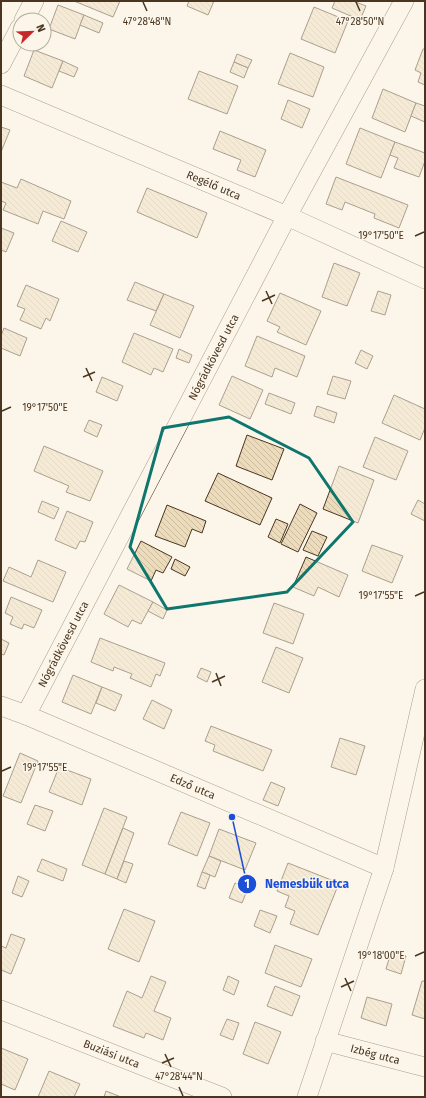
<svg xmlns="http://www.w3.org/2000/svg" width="426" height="1098" font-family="'Fira Sans',sans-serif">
<defs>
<pattern id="building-back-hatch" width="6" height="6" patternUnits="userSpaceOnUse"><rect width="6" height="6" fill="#ecdcbc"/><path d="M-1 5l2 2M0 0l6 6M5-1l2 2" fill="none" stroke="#ccbda1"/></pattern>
</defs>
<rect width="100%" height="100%" fill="#fbf6e9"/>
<g fill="url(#building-back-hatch)" stroke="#4a3520">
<path d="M74,1h46l-7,16z"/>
<path d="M189,1h25l-6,14 -21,-9z"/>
<path d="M335,1h18l13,5 -6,14 -28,-12z"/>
<path d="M58,5l26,10 -9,24 -26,-10z"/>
<path d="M314,7l34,14 -13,32 -34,-14z"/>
<path d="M84,15l19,8 -4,10 -19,-8z"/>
<path d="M423,49h2v36l-7,-3 3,-9 -6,-3z"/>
<path d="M34,50l29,11 -11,27 -28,-12z"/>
<path d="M290,53l34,14 -11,30 -35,-13z"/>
<path d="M237,54l15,6 -4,8 -14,-6z"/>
<path d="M63,61l15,7 -4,9 -15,-6z"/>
<path d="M234,62l14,6 -4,10 -14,-6z"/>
<path d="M199,71l39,15 -11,28 -39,-15z"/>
<path d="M383,89l33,14 -11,29 -33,-14z"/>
<path d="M288,100l22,9 -8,19 -21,-9z"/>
<path d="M416,103l9,3v16l-14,-6z"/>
<path d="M1,127l9,3 -9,22z"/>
<path d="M360,128l35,14 -14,36 -35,-14z"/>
<path d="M220,131l46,19 -11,27 -18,-7 4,-10 -28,-11z"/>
<path d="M395,142l30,11v8l-6,16 -25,-9 4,-10 -8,-3z"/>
<path d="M336,177l72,28 -9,23 -25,-10 1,-4 -30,-12 -3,8 -16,-6z"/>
<path d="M21,179l50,22 -7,18 -21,-8 -5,13 -35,-14 3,-7 -5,-2v-19l16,6z"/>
<path d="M147,188l60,25 -10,25 -60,-26z"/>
<path d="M61,221l26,11 -9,20 -26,-11z"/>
<path d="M1,228l13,5 -8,19 -5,-2z"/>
<path d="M334,263l26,10 -13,33 -25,-9z"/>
<path d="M135,282l29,12 -8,17 -29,-11z"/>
<path d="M26,285l33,14 -9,22 -4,-3 -5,11 -21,-9 5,-11 -8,-3z"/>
<path d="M378,291l13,4 -6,20 -14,-4z"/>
<path d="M280,293l41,18 -15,34 -29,-13 3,-5 -13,-6z"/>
<path d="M164,294l30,12 -14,32 -30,-13z"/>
<path d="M4,328l23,10 -7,18 -19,-8v-12z"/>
<path d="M134,333l39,16 -10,23 -9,-4 -3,7 -29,-13z"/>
<path d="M257,336l48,20 -8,21 -22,-9 -3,9 -27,-11z"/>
<path d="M179,349l13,6 -3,8 -13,-5z"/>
<path d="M361,350l12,6 -6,13 -12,-6z"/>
<path d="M232,376l31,14 -13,29 -31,-14z"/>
<path d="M333,376l18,5 -6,18 -18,-5z"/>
<path d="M102,377l21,9 -6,15 -21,-9z"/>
<path d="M269,393l26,10 -4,11 -26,-10z"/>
<path d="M394,395l31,14v19l-5,12 -38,-17z"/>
<path d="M317,406l20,7 -3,10 -20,-7z"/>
<path d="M89,420l13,5 -5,12 -13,-6z"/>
<path d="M247,435l37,14 -12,31 -36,-14z"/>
<path d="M375,437l33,14 -12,29 -33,-13z"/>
<path d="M44,446l59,25 -13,30 -24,-9 3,-6 -35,-15z"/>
<path d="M339,466l35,14 -16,43 -35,-14z"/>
<path d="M218,473l54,25 -12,27 -55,-24z"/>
<path d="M418,500l7,4v17l-14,-7z"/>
<path d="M42,501l17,7 -5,11 -16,-7z"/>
<path d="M300,504l17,9 -19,39 -17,-8z"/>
<path d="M167,505l39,16 -4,12 -10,-4 -7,18 -30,-11z"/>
<path d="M67,511l26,11 -8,20 -5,-1 -4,8 -21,-9z"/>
<path d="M276,519l12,5 -8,19 -12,-6z"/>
<path d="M312,531l15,6 -9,19 -15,-6z"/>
<path d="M141,541l31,16 -9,16 -7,-3 -5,11 -24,-12z"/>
<path d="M372,545l31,11 -11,27 -30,-12z"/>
<path d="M306,557l42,18 -9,22 -21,-10 -4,9 -21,-9z"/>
<path d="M175,559l15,8 -5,9 -14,-7z"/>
<path d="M38,560l28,12 -13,30 -50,-21 6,-14 22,10z"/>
<path d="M119,585l34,17 -12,22 -9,-4 -4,7 -24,-13z"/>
<path d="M11,597l31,13 -8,18 -10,-4 -2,5 -12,-5 3,-7 -8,-4z"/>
<path d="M153,602l14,8 -4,9 -15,-8z"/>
<path d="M274,603l30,11 -11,30 -30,-11z"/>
<path d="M100,638l65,25 -5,13 -4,-2 -5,13 -21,-9 2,-4 -18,-7 -1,4 -22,-9z"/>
<path d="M1,639l8,4 -5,12 -3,-1z"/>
<path d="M276,647l27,11 -14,35 -27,-11z"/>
<path d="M201,668l10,4 -4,10 -10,-5z"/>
<path d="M73,675l29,12 -11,27 -29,-12z"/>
<path d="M102,687l20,8 -7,16 -19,-8z"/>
<path d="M152,700l20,10 -8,19 -21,-10z"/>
<path d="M211,726l61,24 -9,21 -50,-20 2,-6 -10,-4z"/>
<path d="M340,738l25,8 -9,29 -25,-8z"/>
<path d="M20,753l18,8 -17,42 -18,-7z"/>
<path d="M59,767l32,12 -9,26 -33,-13z"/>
<path d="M271,782l14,6 -7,18 -15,-6z"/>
<path d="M35,805l18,6 -8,20 -18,-7z"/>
<path d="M104,808l23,9 -22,57 -23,-9z"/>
<path d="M181,812l29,11 -13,33 -29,-12z"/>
<path d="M123,828l11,5 -17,46 -12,-5z"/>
<path d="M219,829l37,14 -11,27 -36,-14z"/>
<path d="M209,856l12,5 -6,16 -13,-5z"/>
<path d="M42,859l25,10 -4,12 -26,-10z"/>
<path d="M124,861l9,3 -7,19 -9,-4z"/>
<path d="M288,863l51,20 -21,52 -28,-11 5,-13 -10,-4 4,-11 -12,-5z"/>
<path d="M202,872l8,3 -5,14 -8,-3z"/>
<path d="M18,876l11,5 -7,16 -10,-4z"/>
<path d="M235,883l13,5 -6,15 -13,-5z"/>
<path d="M124,909l31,12 -16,41 -31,-13z"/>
<path d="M260,910l17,6 -7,17 -16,-7z"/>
<path d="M11,934l14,5 -14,35 -10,-4v-24l5,2z"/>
<path d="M275,945l37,14 -11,28 -36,-14z"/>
<path d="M391,952l15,4 -5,18 -15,-5z"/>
<path d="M151,976l15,6 -12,29 17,7 -8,22 -17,-7 -2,5 -31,-12 14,-35 15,7z"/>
<path d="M228,976l11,5 -5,14 -11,-5z"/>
<path d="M422,981h3v38l-13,-4z"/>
<path d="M275,986l25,10 -8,20 -25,-10z"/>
<path d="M367,997l25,7 -6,22 -25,-8z"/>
<path d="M227,1019l12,4 -6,17 -13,-5z"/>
<path d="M255,1022l26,10 -13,32 -25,-10z"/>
<path d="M1,1048l27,11 -13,31 -14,-6z"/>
<path d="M49,1071l31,13 -6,13h-36z"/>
<path d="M106,1091l15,6h-17z"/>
</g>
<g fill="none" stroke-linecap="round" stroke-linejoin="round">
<defs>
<g id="street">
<path d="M24,20l10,-19"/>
<path d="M1,64l19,-36"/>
<path id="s1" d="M1,95l286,121 138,63"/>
<path id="s2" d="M1,706l25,9 358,153"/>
<path id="s3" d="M26,715l261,-499 117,-215"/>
<path id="s4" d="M1,1010l221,87"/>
<path id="s5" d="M325,1041l100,26"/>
<path d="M307,1097l77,-229 41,-179"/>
</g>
</defs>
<use href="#street" stroke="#4a3520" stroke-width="20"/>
<use href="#street" stroke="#fbf6e9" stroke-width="19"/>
</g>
<path d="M0 0H426V1098H0ZM229,417l80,41 44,64 -66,70 -120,17 -37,-62 33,-119z" fill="#fbf6e9" fill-opacity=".55" fill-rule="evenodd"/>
<path fill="none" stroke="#0f766e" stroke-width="3" stroke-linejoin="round" d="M229,417l80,41 44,64 -66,70 -120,17 -37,-62 33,-119z"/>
<path fill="none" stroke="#4a3520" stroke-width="1.5" d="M143,2l4,9M356,2l4,9M415,236l9,-4M266,291l6,13M262,301l13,-6M86,368l6,13M83,377l12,-5M2,411l9,-4M415,596l9,-4M216,673l5,13M212,682l13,-6M2,771l9,-4M415,956l9,-4M345,978l6,13M341,987l13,-6M165,1054l6,13M162,1063l12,-5M179,1087l4,9"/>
<g text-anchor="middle" stroke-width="3" stroke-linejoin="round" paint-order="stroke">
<g font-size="11" fill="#4a3520" stroke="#fbf6e9">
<text dy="4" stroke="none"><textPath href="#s1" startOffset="231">Regélő utca</textPath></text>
<text dy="4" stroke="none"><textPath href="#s3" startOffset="404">Nógrádkövesd utca</textPath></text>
<text dy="4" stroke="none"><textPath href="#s3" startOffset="80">Nógrádkövesd utca</textPath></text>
<text dy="4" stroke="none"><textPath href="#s2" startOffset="208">Edző utca</textPath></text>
<text dy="4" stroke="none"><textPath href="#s4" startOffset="119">Buziási utca</textPath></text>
<text dy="4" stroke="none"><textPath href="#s5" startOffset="52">Izbég utca</textPath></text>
</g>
</g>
<g font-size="10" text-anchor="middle" fill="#4a3520" stroke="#fbf6e9" stroke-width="3" stroke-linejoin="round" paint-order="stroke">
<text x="147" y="25">47°28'48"N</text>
<text x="360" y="25">47°28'50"N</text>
<text x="381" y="239">19°17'50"E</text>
<text x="45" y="411">19°17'50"E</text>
<text x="381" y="599">19°17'55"E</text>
<text x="45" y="771">19°17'55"E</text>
<text x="381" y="959">19°18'00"E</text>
<text x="179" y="1080">47°28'44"N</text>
</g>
<path fill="none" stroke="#1d4ed8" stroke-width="1.5" d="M232 817L247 884"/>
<g fill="#1d4ed8" stroke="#fbf6e9" stroke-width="1.5">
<circle cx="232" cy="817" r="4"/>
<circle cx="247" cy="884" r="10"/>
</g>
<g font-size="12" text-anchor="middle" font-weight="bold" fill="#fff">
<text x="247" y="888">1</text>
</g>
<g font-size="12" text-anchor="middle" font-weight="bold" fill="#1d4ed8" stroke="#fbf6e9" stroke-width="3" stroke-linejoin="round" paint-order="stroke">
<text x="307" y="888">Nemesbük utca</text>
</g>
<rect width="426" height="1098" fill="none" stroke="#4a3520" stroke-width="4"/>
<g transform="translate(32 32) rotate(67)"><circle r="19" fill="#fbf6e9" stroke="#b4a999"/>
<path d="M0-3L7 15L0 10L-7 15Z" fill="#c62828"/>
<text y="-6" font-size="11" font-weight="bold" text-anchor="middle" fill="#4a3520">N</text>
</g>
</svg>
